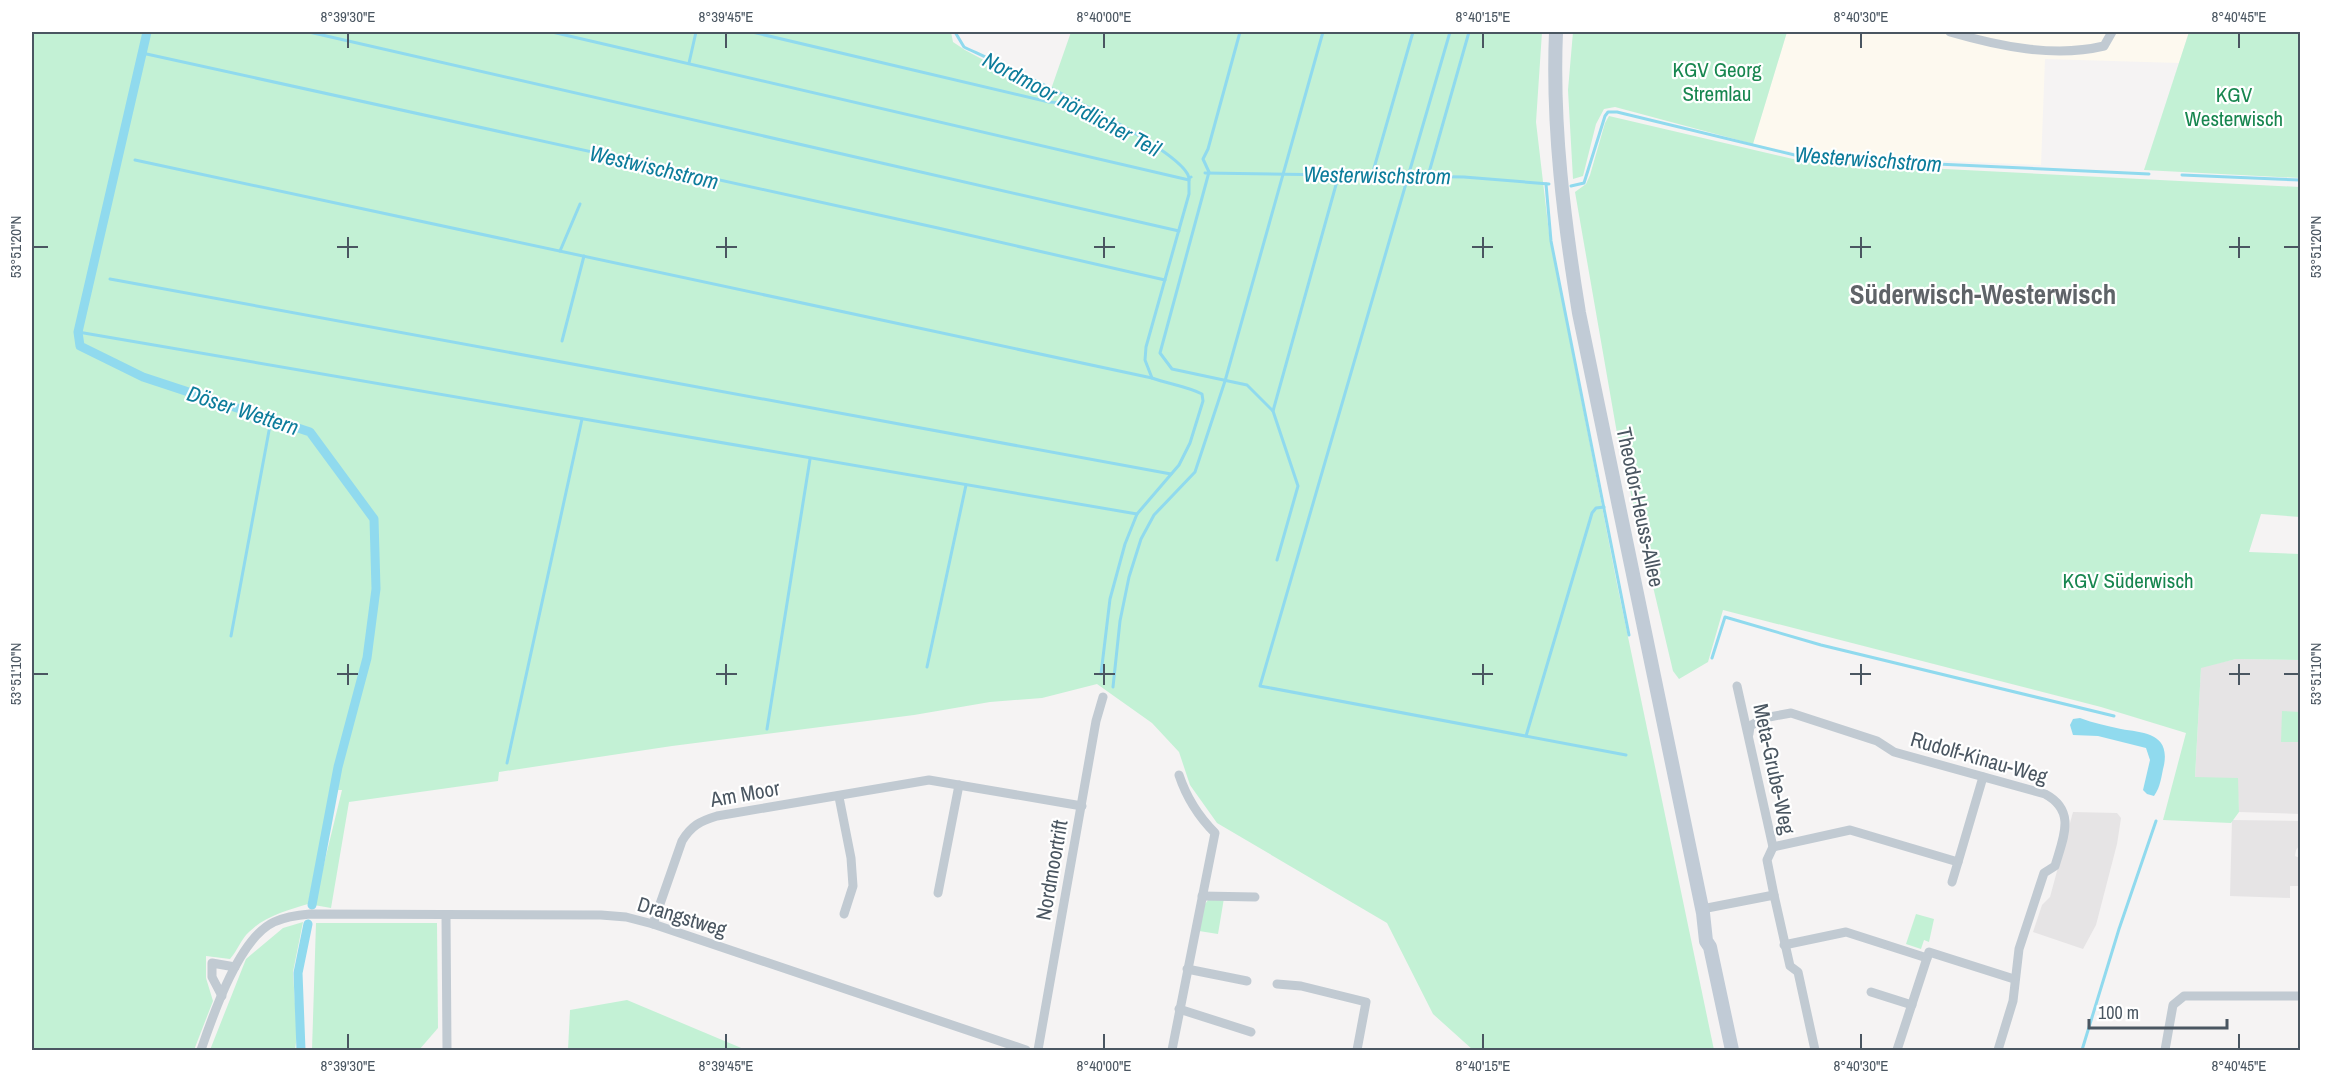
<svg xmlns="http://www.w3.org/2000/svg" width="2332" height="1082" font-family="'Archivo Narrow',sans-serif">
<rect width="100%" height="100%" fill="#f5f3f3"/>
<path fill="#fdf9ef" d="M1787,32h402l-10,31 -134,-4 -4,106 -234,-10 -54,-11z"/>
<g fill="#e6e4e5">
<path d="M2236,659l64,1v154l-61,-2 -2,-34h-42l6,-111z"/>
<path d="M2073,812l44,1 4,5 -4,26 -21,81 -13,24 -50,-17 9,-27 8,-8z"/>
<path d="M2232,820l68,1 -1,25 -3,4 -1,6 5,2v28h-10v12l-60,-2z"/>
</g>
<g fill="#c3f1d5">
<path d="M32,32h919l2,10 12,8 84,45 22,-63h471l-6,90 13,111 68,351 97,466h-241l-40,-36 -46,-91 -170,-100 -27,-38 -11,-33 -27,-29 -55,-39 -55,14 -52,4 -76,13 -242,31 -173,26 -1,9 -149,21 -18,106 -17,-3 28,-115h-11l-23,114c-20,6 -43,12 -59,28 -8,7 -11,18 -19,27l-24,-3v22l7,23 -19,49h-162z"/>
<path d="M1573,32h214l-34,112 -138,-37 -11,2 -8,15 -13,52 -10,3 -5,-89z"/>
<path d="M2189,32h111v146l-156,-8z"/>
<path d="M1609,116l197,46 494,25v330l-39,-3 -12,38 51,2v106l-64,-1 -35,9 -6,109 43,1 1,34 -8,11 -68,-3 23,-87 -85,-26 -378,-97 -15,52 -29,17 -6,-8 -55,-232 -43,-247 11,-8 4,-9 15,-52z"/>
<path d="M2282,711l18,1 -1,30h-18z"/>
<path d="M1224,898l-6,36 -19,-3 5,-26 5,-6z"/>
<path d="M1916,914l18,5 -5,23 -5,-2 -3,9 -15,-5z"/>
<path d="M303,922l-10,50 4,63 -2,15h-85l36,-91 37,-31z"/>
<path d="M316,923h121l1,105 -19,22h-107z"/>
<path d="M627,1000l119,50h-178l2,-40z"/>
</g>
<path fill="#90daee" d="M2080,718c13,5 28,8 41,11 23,4 49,4 43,36 -3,12 -3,21 -10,31l-7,-2 -4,-4 7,-30 -4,-12 -48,-12 -25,-1 -3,-10 3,-6z"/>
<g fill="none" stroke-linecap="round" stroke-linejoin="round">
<g stroke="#90daee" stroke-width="3">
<path d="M143,32h4"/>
<path d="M309,32l870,199"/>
<path d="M552,32l637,148"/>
<path d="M752,32l297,70 18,1 4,-3"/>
<path d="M955,32l9,15c36,17 220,100 225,131"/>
<path d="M1240,32l-32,117 -5,10 6,13 -49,181 12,16 75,16 26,26 25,75 -21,74"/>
<path d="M1450,32l-190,654 366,69"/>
<path d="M142,53l796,175 227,52"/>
<path d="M689,63l7,-31"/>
<path d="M135,160l1017,218"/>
<path d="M1205,173l259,4 85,7"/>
<path d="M1372,175l41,-143"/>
<path d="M2182,175l118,5"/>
<path d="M1428,176l41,-144"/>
<path d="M1546,184l5,57 78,394"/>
<path d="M1571,186l13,-3 21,-67 3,-4h9l190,46 342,16"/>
<path d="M560,251l20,-47"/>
<path d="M110,279l1061,195"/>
<path d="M78,332l1059,182"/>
<path d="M562,341l22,-85"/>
<path d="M1273,411l66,-237"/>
<path d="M231,636l40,-216"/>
<path d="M1712,658l13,-41 96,28 293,71"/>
<path d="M927,667l39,-182"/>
<path d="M1101,674l9,-75 15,-55 12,-30 42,-49 11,-22 13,-42 -1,-7c-16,-8 -34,-10 -50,-16l-7,-18 1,-13 43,-153v-16l2,-1"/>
<path d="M1113,687l7,-66 9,-44 12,-38 13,-24 41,-43 30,-91 98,-349"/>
<path d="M767,729l43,-270"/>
<path d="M1526,736l66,-223 4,-5 8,-1"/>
<path d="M507,763l75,-344"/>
<path d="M2082,1050l37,-121 37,-108"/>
</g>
<g stroke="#90daee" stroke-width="9">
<path d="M147,32l-69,300 2,14 63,31 167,55 64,87 2,70 -9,69 -29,109 -26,138"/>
<path d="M301,1050l-3,-77 10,-49"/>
</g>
<g stroke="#c1cad2" stroke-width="9">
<path d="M1950,32c48,14 104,26 154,14l8,-14"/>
<path d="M1737,686l36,161 -6,13 7,35"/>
<path d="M1749,734l1,-8 14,-8 27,-5 86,28 17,11 151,42c32,17 18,44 10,72l-11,7 -25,76 -6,52 -15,49"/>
<path d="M839,797l12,61 2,28 -9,28"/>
<path d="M1773,847l77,-17 108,32 25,-85"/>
<path d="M1952,882l6,-20"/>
<path d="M938,893l21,-108"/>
<path d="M1202,896l53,1"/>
<path d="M1702,909l72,-14 16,71 8,6 17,78"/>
<path d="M446,915l1,135"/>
<path d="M653,924l29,-83c9,-15 18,-20 35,-25l212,-36 153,26"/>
<path d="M1784,945l62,-13 81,26"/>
<path d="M1187,969l60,12"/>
<path d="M1277,984l24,2 65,16 -9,48"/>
<path d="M1871,992l41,13"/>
<path d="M222,996l-10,-19v-14l23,4"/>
<path d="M1179,1009l72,23"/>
<path d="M201,1050c12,-35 38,-112 73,-128 11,-5 24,-7 36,-8l291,1 25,2 27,7 373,126"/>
<path d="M1038,1050l58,-329 7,-24"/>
<path d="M1172,1050l43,-217c-16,-16 -29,-37 -36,-58"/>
<path d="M1897,1050l32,-98 85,27"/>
<path d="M2165,1050l8,-45 11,-9h116"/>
</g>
<path stroke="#c1cbd6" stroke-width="14" d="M1556,32c-4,94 8,189 23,281l124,600 3,28 4,6 22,103"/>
</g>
<path fill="none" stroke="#4a5661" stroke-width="2" d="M348,33v15M726,33v15M1104,33v15M1483,33v15M1861,33v15M2239,33v15M348,237v21M726,237v21M1104,237v21M1483,237v21M1861,237v21M2239,237v21M33,247h15M337,247h21M716,247h21M1094,247h21M1472,247h21M1850,247h21M2229,247h21M2284,247h15M348,664v21M726,664v21M1104,664v21M1483,664v21M1861,664v21M2239,664v21M33,674h15M337,674h21M716,674h21M1094,674h21M1472,674h21M1850,674h21M2229,674h21M2284,674h15M348,1034v15M726,1034v15M1104,1034v15M1483,1034v15M1861,1034v15M2239,1034v15"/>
<g text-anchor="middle" stroke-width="4.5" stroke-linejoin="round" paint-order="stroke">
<g font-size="21" fill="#17864f" stroke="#fff">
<text x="1717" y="77">KGV Georg<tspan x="1717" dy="24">Stremlau</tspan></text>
<text x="2234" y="102">KGV<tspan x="2234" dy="24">Westerwisch</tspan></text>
<text x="2128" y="588">KGV Süderwisch</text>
</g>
<g font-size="21" fill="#4a5661" stroke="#fff">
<text transform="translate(1640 507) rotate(78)" y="7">Theodor-Heuss-Allee</text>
<text transform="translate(1979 758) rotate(16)" y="7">Rudolf-Kinau-Weg</text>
<text transform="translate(1774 769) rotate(78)" y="7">Meta-Grube-Weg</text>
<text transform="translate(745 794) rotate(-10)" y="7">Am Moor</text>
<text transform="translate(1052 870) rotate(-80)" y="7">Nordmoortrift</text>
<text transform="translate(682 917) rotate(17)" y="7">Drangstweg</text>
</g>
<g font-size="22" font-style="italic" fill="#0c7c9b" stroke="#fff">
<text transform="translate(1072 104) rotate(28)" y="8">Nordmoor nördlicher Teil</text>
<text transform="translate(1868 159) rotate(4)" y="8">Westerwischstrom</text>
<text transform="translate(654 167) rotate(13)" y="8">Westwischstrom</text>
<text transform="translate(1377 175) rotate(1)" y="8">Westerwischstrom</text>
<text transform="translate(243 410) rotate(18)" y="8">Döser Wettern</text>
</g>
<g font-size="27" font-weight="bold" fill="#5f6368" stroke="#fff">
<text x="1983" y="304">Süderwisch-Westerwisch</text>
</g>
</g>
<rect width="2332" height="1082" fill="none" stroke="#ffffff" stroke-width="66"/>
<path d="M2089 1019v9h138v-9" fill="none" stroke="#4a5661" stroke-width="3"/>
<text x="2098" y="1019" font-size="18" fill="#4a5661" stroke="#ffffff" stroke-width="4.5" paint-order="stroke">100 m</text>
<rect x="33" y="33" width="2266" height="1016" fill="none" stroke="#4a5661" stroke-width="2"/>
<g font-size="15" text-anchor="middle" fill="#4a5661">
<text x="348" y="22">8°39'30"E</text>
<text x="726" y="22">8°39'45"E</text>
<text x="1104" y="22">8°40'00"E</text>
<text x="1483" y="22">8°40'15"E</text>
<text x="1861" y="22">8°40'30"E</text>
<text x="2239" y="22">8°40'45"E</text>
<text transform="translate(16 247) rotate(-90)" y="5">53°51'20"N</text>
<text transform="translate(2316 247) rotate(-90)" y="5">53°51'20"N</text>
<text transform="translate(16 674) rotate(-90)" y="5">53°51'10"N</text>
<text transform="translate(2316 674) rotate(-90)" y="5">53°51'10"N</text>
<text x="348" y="1071">8°39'30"E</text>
<text x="726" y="1071">8°39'45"E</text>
<text x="1104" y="1071">8°40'00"E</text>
<text x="1483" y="1071">8°40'15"E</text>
<text x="1861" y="1071">8°40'30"E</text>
<text x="2239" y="1071">8°40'45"E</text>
</g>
</svg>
